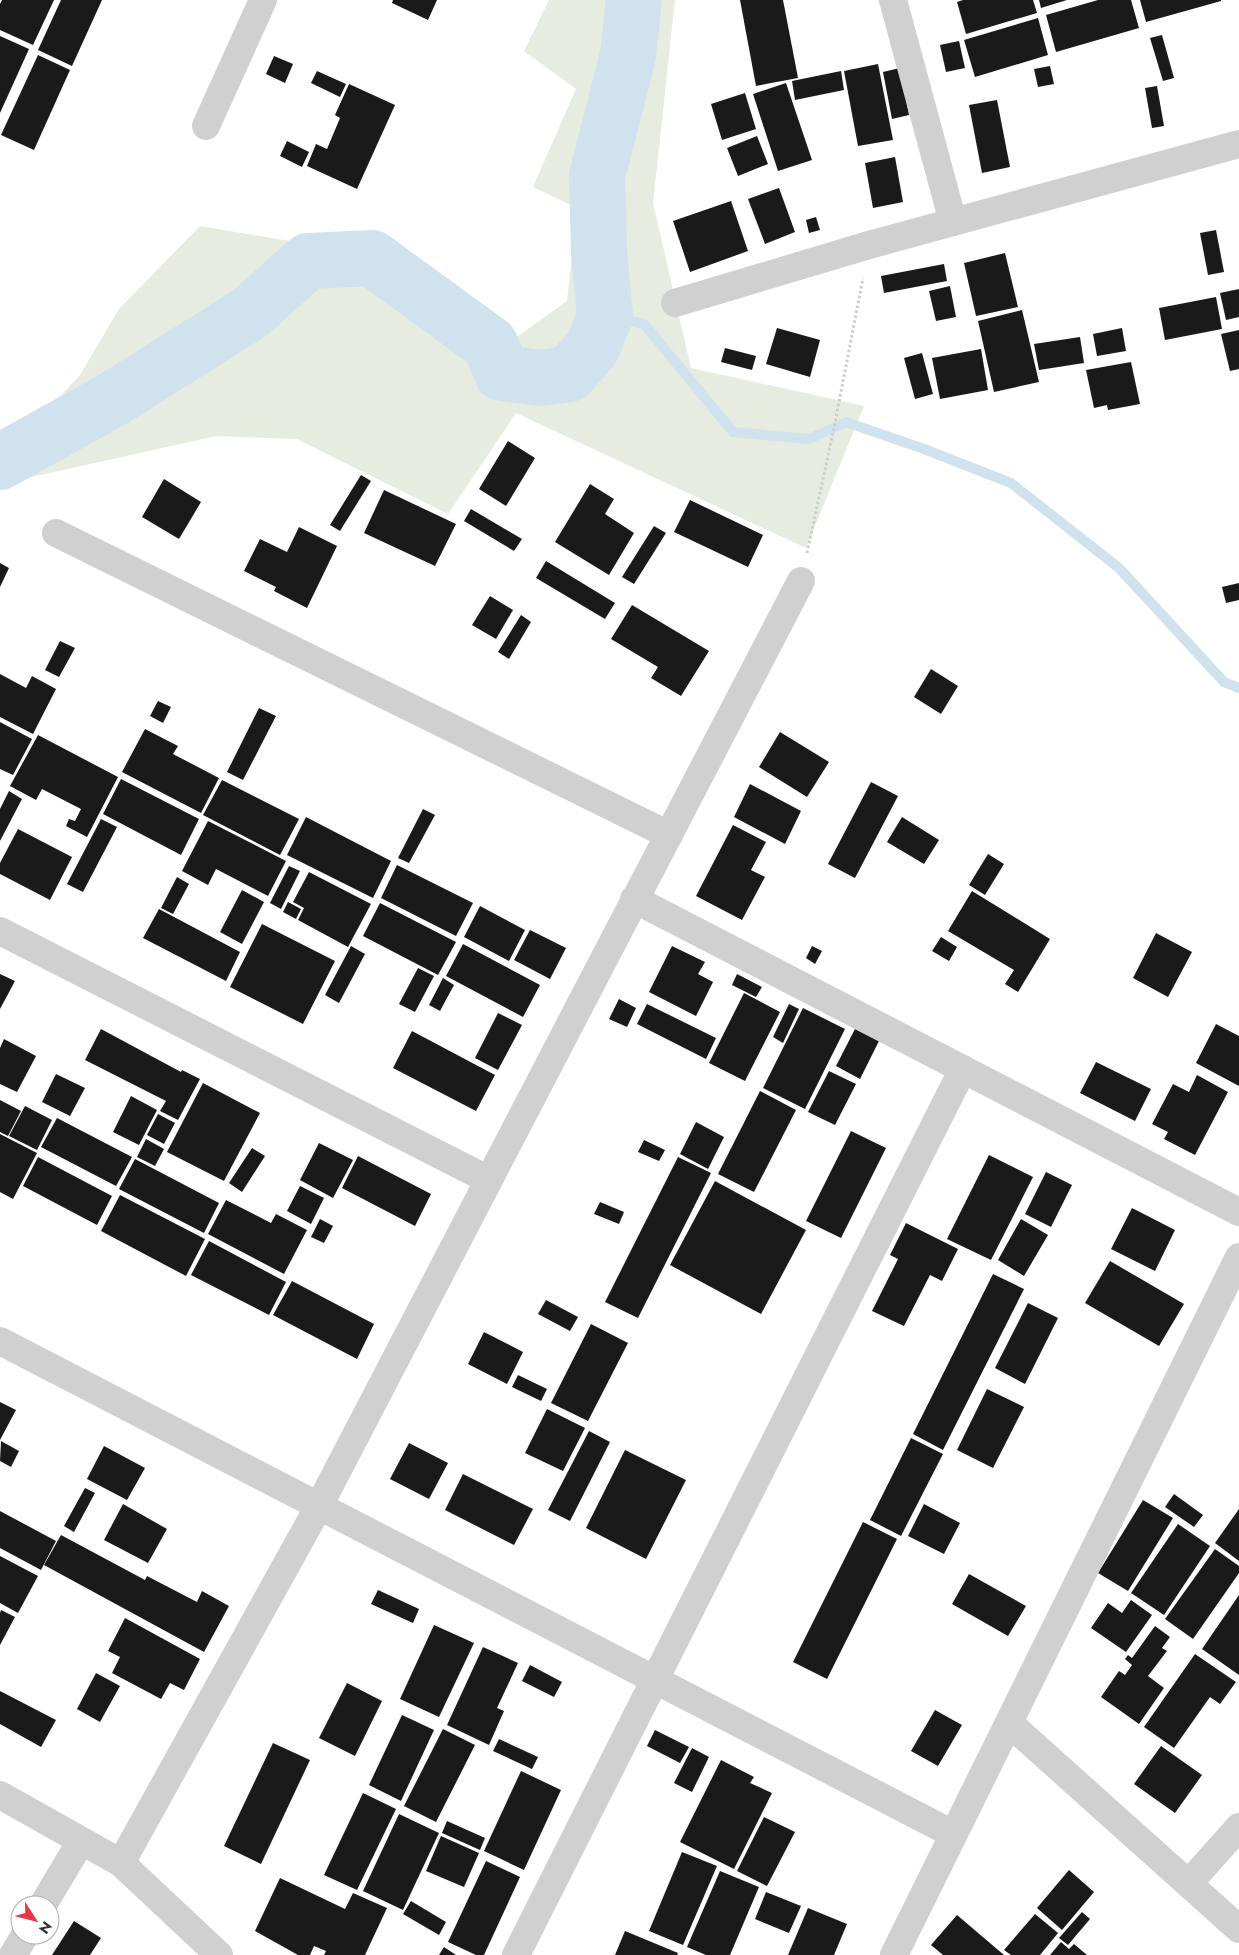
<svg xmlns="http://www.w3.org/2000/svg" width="1239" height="1955" font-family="Jost,sans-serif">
<rect width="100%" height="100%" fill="#fff"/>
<path fill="#e6ecdf" d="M549,0h126l-22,203 38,165 173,38 -58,142 -290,-135 -68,101 -151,-75 -81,-3 -216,48v-49l33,-10 47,-50 39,-66 81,-83 125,21 67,17 86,62 40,10 49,-35 10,-93 -44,-21 43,-98 -52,-38z"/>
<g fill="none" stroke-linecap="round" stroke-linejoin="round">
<path stroke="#cfe2ee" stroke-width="10" d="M605,316l39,8 89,108 76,7 37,-17 78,27 87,34 108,85 105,114 15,6"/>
<path stroke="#cfe2ee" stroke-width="56" d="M0,462l115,-64 135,-85 58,-52 64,-3 118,86 12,29 39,5 28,-4 23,-26 13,-32 -6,-64 -2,-76 31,-121 6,-55"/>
</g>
<g fill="#1a1a1a">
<path d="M2,0h52l-21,45 -33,-15v-26z"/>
<path d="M61,0h41l-30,66 -34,-16z"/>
<path d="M393,0h44l-9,20 -36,-17z"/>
<path d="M740,0h43l15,78 -42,8z"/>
<path d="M963,0h70l4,13 -71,21 -9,-32z"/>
<path d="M1039,0h28l-26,8z"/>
<path d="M1098,0h33l8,28 -83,24 -10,-37z"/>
<path d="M1140,0h81v1l-75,21z"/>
<path d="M1038,18l10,37 -73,22 -11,-37z"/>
<path d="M1162,35l12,43 -11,3 -13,-43z"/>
<path d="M0,36l29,13 -29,64z"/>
<path d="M959,41l6,27 -19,4 -6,-27z"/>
<path d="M38,55l32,15 -36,80 -33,-15z"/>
<path d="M274,56l19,8 -8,19 -19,-9z"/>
<path d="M878,64l15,76 -35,6 -14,-75z"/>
<path d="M1050,66l4,18 -16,3 -4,-18z"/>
<path d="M900,68l9,47 -17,4 -9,-47z"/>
<path d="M317,71l29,13 -6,13 -29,-14z"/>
<path d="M841,71l3,19 -49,10 -3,-19z"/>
<path d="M786,83l26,77 -34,11 -25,-77z"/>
<path d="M349,84l46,21 -38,84 -50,-23 9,-22 11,5 13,-31 -5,-3z"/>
<path d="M1157,86l7,40 -12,2 -7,-40z"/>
<path d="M745,93l11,36 -34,11 -11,-36z"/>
<path d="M997,100l13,67 -28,6 -13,-68z"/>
<path d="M757,136l11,28 -30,12 -11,-28z"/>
<path d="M287,141l22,11 -7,15 -22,-11z"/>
<path d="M895,157l8,45 -30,6 -8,-45z"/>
<path d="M779,188l16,44 -30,12 -17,-45z"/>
<path d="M731,201l17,50 -58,21 -17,-51z"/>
<path d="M816,217l4,13 -11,3 -3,-13z"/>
<path d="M1216,230l8,42 -16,3 -8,-42z"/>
<path d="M1005,253l13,54 -42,9 -12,-53z"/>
<path d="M944,264l3,17 -63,12 -3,-17z"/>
<path d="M950,286l6,31 -20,4 -7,-30z"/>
<path d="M1239,289v28l-13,3 -6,-27z"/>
<path d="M1216,297l6,32 -57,11 -6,-32z"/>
<path d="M1022,310l17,72 -45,10 -16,-71z"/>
<path d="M777,328l43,12 -10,37 -44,-13z"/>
<path d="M1122,328l4,23 -29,5 -4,-22z"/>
<path d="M1239,330v39l-9,2 -9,-37z"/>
<path d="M1080,337l4,26 -45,7 -5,-26z"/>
<path d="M725,348l31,8 -4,14 -31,-8z"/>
<path d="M981,349l7,41 -48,9 -8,-41z"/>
<path d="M922,353l11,41 -18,5 -11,-41z"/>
<path d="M1131,362l9,42 -32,6 -1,-5 -13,3 -8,-38z"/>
<path d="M508,441l27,17 -29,48 -27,-17z"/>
<path d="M361,475l10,6 -31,50 -10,-6z"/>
<path d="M164,479l37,23 -22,37 -37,-22z"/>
<path d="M590,484l24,15 -9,15 29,19 -25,42 -54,-33z"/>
<path d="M384,490l72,34 -21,42 -71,-33z"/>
<path d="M690,500l73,35 -15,32 -74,-35z"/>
<path d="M471,509l51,30 -8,12 -50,-30z"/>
<path d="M654,526l12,7 -32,51 -12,-7z"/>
<path d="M299,527l38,19 -30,62 -33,-17 2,-4 -32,-16 16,-32 27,13z"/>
<path d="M546,561l69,42 -10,16 -69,-41z"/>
<path d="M0,563l9,5 -9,19z"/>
<path d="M1239,583v17l-13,3 -4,-16z"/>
<path d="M490,596l23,14 -17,29 -24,-14z"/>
<path d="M632,605l77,46 -28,45 -30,-18 7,-11 -47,-28z"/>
<path d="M521,615l10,7 -22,37 -11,-7z"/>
<path d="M60,641l15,7 -16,29 -14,-7z"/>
<path d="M931,669l27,17 -17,28 -27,-17z"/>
<path d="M0,674l26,14 6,-12 24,13 -23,45 -33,-17z"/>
<path d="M158,701l13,6 -8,16 -13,-7z"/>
<path d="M259,708l17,8 -33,64 -16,-8z"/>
<path d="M0,722l32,17 -19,36 -13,-6z"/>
<path d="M145,729l33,17 -5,8 46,24 -18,35 -79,-41z"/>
<path d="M780,732l49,30 -22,35 -48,-30z"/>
<path d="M38,735l80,42 -31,60 -21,-11 3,-7 6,2 6,-12 -39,-20 -6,11 -26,-14z"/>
<path d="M121,779l78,40 -18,36 -78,-41z"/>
<path d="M222,780l77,39 -19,36 -77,-40z"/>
<path d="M871,782l27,14 -43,82 -27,-14z"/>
<path d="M750,784l51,27 -16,33 -51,-27z"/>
<path d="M9,791l13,8 -22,42v-32z"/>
<path d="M423,809l12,6 -26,48 -11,-5z"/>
<path d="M306,817l85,44 -18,37 -86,-43z"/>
<path d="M902,817l37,23 -15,24 -37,-22z"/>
<path d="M101,819l16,8 -34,65 -16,-8z"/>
<path d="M208,821l78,40 -18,35 -52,-27 -8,16 -26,-14z"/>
<path d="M733,825l33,17 -15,28 14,7 -23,43 -46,-24z"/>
<path d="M18,829l54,28 -22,43 -50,-26v-11z"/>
<path d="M988,854l16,10 -19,31 -16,-10z"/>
<path d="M397,865l76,38 -17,33 -75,-38z"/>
<path d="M289,866l11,5 -19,38 -11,-6z"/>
<path d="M309,872l62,32 -23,43 -50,-27 6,-12 -11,-6z"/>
<path d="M177,877l12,7 -16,30 -12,-6z"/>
<path d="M242,890l22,12 -22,42 -22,-12z"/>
<path d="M972,891l78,48 -32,53 -13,-8 9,-14 -66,-39z"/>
<path d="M288,902l13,7 -5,10 -13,-7z"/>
<path d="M380,903l76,39 -18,33 -75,-39z"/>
<path d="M480,906l45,24 -16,31 -45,-24z"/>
<path d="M159,909l81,43 -14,29 -83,-43z"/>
<path d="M262,924l73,37 -32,63 -73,-37z"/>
<path d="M530,930l36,18 -16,31 -36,-19z"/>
<path d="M1156,933l36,19 -24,45 -35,-19z"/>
<path d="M941,937l16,10 -8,14 -17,-10z"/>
<path d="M463,944l77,41 -17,32 -77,-41z"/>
<path d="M351,946l14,8 -26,49 -14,-8z"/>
<path d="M672,946l33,16 -7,12 15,8 -17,34 -47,-24z"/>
<path d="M812,946l10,5 -7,13 -9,-6z"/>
<path d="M418,968l16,8 -19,36 -16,-8z"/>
<path d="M0,974l15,7 -15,28z"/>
<path d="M737,974l25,13 -6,10 -24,-12z"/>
<path d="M443,978l11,7 -14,26 -11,-6z"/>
<path d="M744,993l36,19 -35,69 -36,-18z"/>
<path d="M619,999l17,9 -9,19 -18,-8z"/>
<path d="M647,1004l69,34 -10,21 -69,-35z"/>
<path d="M789,1004l10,5 -16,34 -10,-6z"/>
<path d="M803,1008l42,21 -40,80 -42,-21z"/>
<path d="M498,1013l24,12 -24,45 -23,-12z"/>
<path d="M1216,1024l23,12v50l-43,-23z"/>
<path d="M101,1029l80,43 1,-2 18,9 -22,41 -18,-9 6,-10 -81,-41z"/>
<path d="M855,1029l24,12 -19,38 -24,-13z"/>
<path d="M412,1031l83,44 -19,36 -83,-43z"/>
<path d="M4,1039l32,17 -19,36 -17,-8v-36z"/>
<path d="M1096,1062l55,27 -16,32 -55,-28z"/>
<path d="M829,1071l27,13 -21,41 -27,-13z"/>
<path d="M56,1074l29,14 -15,28 -28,-14z"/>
<path d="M1197,1075l31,17 -33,63 -31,-16 4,-7 -16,-8 21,-40 16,8z"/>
<path d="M203,1083l57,30 -36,68 -57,-29z"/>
<path d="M760,1091l36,19 -42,82 -36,-18z"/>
<path d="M131,1096l26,14 -18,35 -26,-13z"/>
<path d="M0,1100l21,11 -13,25 -8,-4z"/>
<path d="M25,1106l27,14 -15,30 -28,-14z"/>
<path d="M158,1114l17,9 -11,21 -17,-9z"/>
<path d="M57,1118l75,39 -16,29 -75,-39z"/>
<path d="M696,1122l28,15 -16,32 -28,-15z"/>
<path d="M851,1131l35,17 -45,90 -35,-17z"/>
<path d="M0,1134l37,19 -24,46 -13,-7z"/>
<path d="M146,1139l18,10 -9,17 -18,-9z"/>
<path d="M644,1140l21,10 -6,11 -21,-9z"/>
<path d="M319,1143l34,17 -20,38 -33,-18z"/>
<path d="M252,1148l13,8 -23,36 -13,-9z"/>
<path d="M989,1155l44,22 -42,83 -44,-21z"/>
<path d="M358,1156l73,38 -16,32 -73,-38z"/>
<path d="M38,1157l74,39 -15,29 -74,-39z"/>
<path d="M678,1157l33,16 -73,145 -33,-16z"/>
<path d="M135,1159l84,44 -15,30 -85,-44z"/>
<path d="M1046,1172l26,13 -21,42 -26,-13z"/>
<path d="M715,1181l91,49 -45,84 -91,-49z"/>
<path d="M300,1186l24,12 -13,26 -24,-13z"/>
<path d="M120,1195l85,44 -19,37 -85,-45z"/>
<path d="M226,1200l45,23 5,-9 31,16 -23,44 -76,-40z"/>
<path d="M600,1202l24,10 -5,12 -25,-10z"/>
<path d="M1132,1208l43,22 -20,41 -44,-22z"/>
<path d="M320,1219l13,7 -9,17 -13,-6z"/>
<path d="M1021,1219l27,16 -24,41 -26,-16z"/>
<path d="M906,1223l52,26 -16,32 -12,-6 -26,51 -32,-15 26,-52 -8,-4z"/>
<path d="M209,1241l77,41 -17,33 -78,-40z"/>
<path d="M1110,1261l74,43 -25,42 -74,-43z"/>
<path d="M993,1274l31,15 -81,161 -30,-16z"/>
<path d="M292,1281l82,43 -17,35 -84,-44z"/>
<path d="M546,1300l32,17 -8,14 -32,-17z"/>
<path d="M1028,1303l30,15 -33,66 -30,-16z"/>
<path d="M591,1324l37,19 -40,78 -37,-18z"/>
<path d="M484,1332l39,20 -16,32 -39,-20z"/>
<path d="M518,1375l29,14 -6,12 -29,-14z"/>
<path d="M987,1389l37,18 -31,61 -36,-18z"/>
<path d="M0,1402l16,8 -16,30z"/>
<path d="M547,1409l38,19 -22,43 -38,-18z"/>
<path d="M589,1431l21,11 -40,79 -22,-11z"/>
<path d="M911,1438l32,16 -42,82 -31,-16z"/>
<path d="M1,1441l18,10 -8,16 -11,-6z"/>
<path d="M409,1443l39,20 -19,36 -39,-20z"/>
<path d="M104,1446l41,22 -18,32 -40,-21z"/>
<path d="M625,1450l61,30 -40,79 -60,-31z"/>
<path d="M463,1474l70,35 -19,36 -69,-35z"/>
<path d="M85,1488l10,5 -21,39 -10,-6z"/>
<path d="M1174,1494l29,21 -9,12 -29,-20z"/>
<path d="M1143,1500l30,18 -45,73 -30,-18z"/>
<path d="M123,1504l44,25 -19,34 -44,-23z"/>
<path d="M924,1504l36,19 -16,31 -36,-18z"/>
<path d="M1239,1509v52l-24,-18z"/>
<path d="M0,1511l56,30 -15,29 -41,-22z"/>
<path d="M863,1522l34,17 -70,140 -34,-17z"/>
<path d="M1178,1524l32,22 -46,69 -33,-22z"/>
<path d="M61,1535l84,45 2,-4 50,26 5,-11 27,15 -25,46 -160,-87z"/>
<path d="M1215,1549l24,17v7l-46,66 -28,-20z"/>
<path d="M0,1556l38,20 -20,37 -18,-10z"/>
<path d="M969,1574l57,32 -18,30 -56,-32z"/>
<path d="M378,1590l41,19 -6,14 -42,-19z"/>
<path d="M1239,1595v80l-37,-26z"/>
<path d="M1131,1600l21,15 -26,37 -35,-24 17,-25 14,10z"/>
<path d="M1,1610l14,7 -15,28v-32z"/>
<path d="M125,1618l75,41 -16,31 -14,-7 -9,16 -49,-26 8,-16 -12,-6z"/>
<path d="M434,1625l40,18 -35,74 -39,-18z"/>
<path d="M1155,1626l15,11 -8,11 5,3 -19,25 16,12 -25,36 -38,-27 18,-26 6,4 7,-10 -7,-6 3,-4 4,3z"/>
<path d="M483,1647l35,16 -21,45 7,3 -15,34 -42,-20z"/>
<path d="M1195,1654l41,28 -16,22 -10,-7 -36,51 -30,-21z"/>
<path d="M530,1665l32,17 -8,15 -32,-16z"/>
<path d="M96,1673l24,13 -20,36 -23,-13z"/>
<path d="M347,1683l35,18 -27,55 -36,-18z"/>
<path d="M0,1691l56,29 -15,27 -41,-23z"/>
<path d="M935,1710l27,15 -24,41 -27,-15z"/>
<path d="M402,1715l32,15 -33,71 -32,-16z"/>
<path d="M443,1729l32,16 -39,77 -32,-16z"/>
<path d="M655,1730l34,17 -9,16 -33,-17z"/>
<path d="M499,1739l39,18 -6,12 -39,-18z"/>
<path d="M273,1743l37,17 -49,104 -37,-18z"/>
<path d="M1161,1746l41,29 -27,38 -41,-29z"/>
<path d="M692,1748l17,9 -17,35 -18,-9z"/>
<path d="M721,1760l33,17 -4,6 22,10 -38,76 -54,-27z"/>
<path d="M521,1771l40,19 -37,80 -40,-19z"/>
<path d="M363,1793l33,16 -39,81 -33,-15z"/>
<path d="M399,1814l40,19 -36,77 -40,-19z"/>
<path d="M764,1817l31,15 -28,54 -30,-15z"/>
<path d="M447,1821l38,17 -5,12 -38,-17z"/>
<path d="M441,1836l38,17 -15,34 -38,-16z"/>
<path d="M682,1852l35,14 -34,79 -34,-14z"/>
<path d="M486,1861l34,16 -36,78h-8l-28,-13z"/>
<path d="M1069,1870l25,22 -32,38 -25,-22z"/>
<path d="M720,1871l39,16 -29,68h-24l-19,-8z"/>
<path d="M280,1878l65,31 8,-16 34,15 -22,47h-41l2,-4 -12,-5 -4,9h-12l-43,-24z"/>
<path d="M766,1892l35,14 -12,27 -34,-14z"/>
<path d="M411,1901l35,21 -7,13 -36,-21z"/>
<path d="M808,1908l39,16 -13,31h-46z"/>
<path d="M1082,1912l8,7 -22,26 -9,-7z"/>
<path d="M1035,1914l23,19 -18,22h-29l-7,-5z"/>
<path d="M957,1915l47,40h-61l-12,-10z"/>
<path d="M74,1921l27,17 -11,17h-38z"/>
<path d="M625,1931l53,22 -1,2h-62z"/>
<path d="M1061,1942l8,7 5,-5 13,11h-37z"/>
<path d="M444,1947l12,8h-17z"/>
</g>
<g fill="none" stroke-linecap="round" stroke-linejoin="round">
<path stroke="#cdcdcd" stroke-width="3" stroke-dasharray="2.5 2.5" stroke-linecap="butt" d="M807,553l27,-125 29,-150"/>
<g stroke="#d0d0d0" stroke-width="28">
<path d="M893,0l60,222"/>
<path d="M206,126l57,-126"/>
<path d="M675,303l194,-58 370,-101"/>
<path d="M56,533l613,302"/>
<path d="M634,899l605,313"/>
<path d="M0,931l489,249"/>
<path d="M0,1341l953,493"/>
<path d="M1009,1723l230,206"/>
<path d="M0,1795l121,68 98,92"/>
<path d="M121,1863l198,-357 482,-925"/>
<path d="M1189,1883l50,-56"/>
<path d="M43,1905l38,-64"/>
<path d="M13,1955l12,-20"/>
<path d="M516,1955l447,-886"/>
<path d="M894,1955l345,-698"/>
</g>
</g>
<g transform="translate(35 1920) rotate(126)"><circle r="24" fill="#ffffff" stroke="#adadad"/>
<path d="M0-4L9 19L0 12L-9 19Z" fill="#e63946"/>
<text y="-8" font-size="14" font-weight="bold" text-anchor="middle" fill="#333333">N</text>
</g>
</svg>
